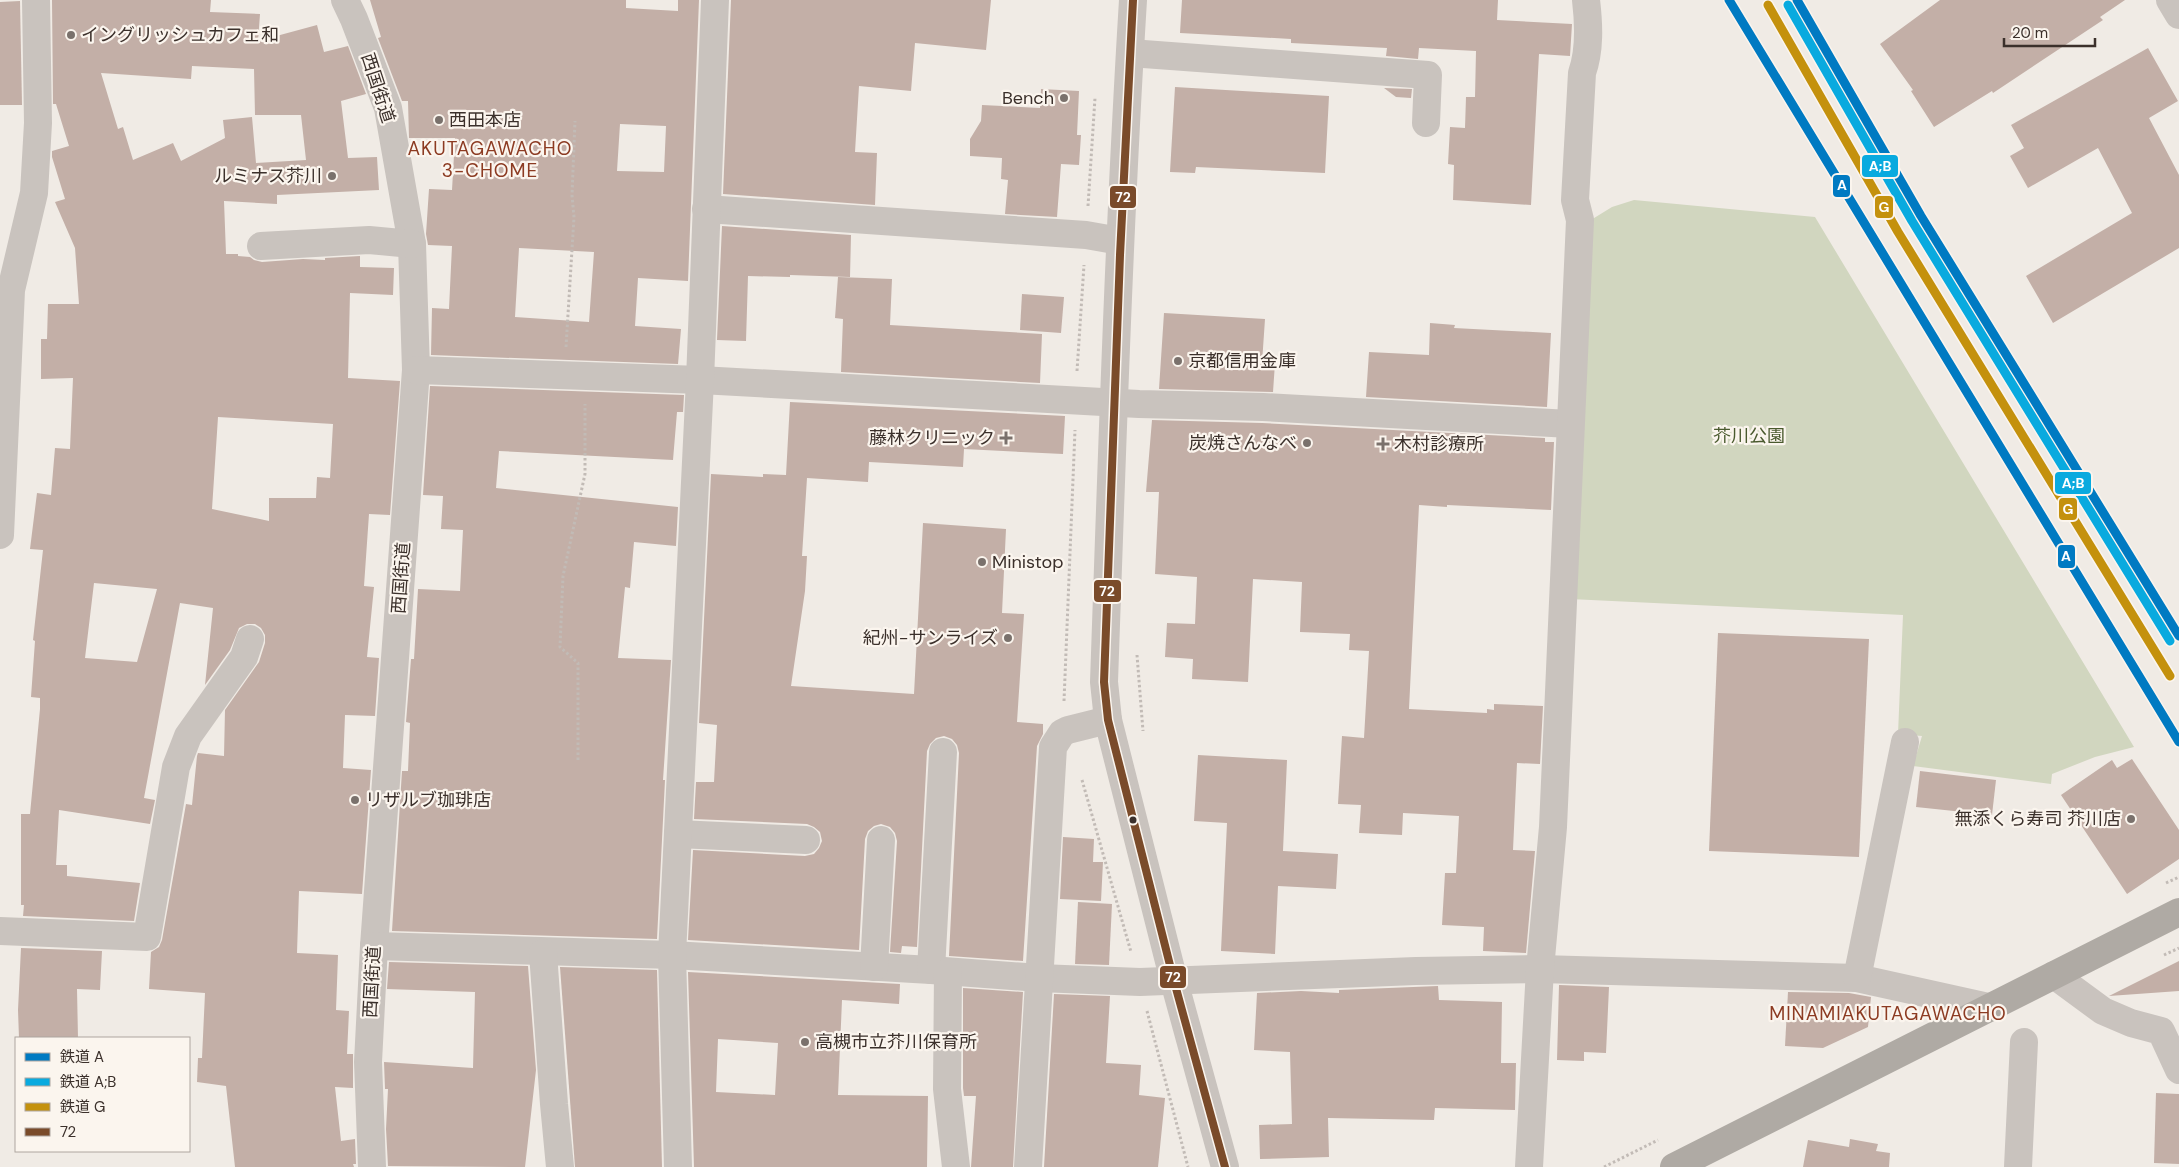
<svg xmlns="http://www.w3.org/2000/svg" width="2179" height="1167" font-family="'DM Sans','Noto Sans JP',sans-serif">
<rect width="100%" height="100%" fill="#f0ebe5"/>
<path fill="#d1d6bf" d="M1634,200l181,17 319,530 -39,10 -43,17 -1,10 -138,-18 9,-30 -24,-2 5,-119 -333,-16 16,-376 26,-16z"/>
<g fill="#c3afa7" fill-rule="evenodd">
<path d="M52,0h159l-1,12 50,2 -2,27 59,-16 7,27 24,-6 18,48 -25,7 7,57 29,-1 2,33 -102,5v9l-53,-3 2,53h12v2l12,1 4,3 8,2 41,-3 22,1v-2l35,-2v11l34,1 -1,27 -43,-2 -2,85 52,3 -10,134 -21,-1 -5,72 10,1 -7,70 12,1 -4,58 -30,-1 -2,53 28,2 -9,124 -63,-3 -2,62 41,2 -2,55 13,1 -2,43h6v34l-18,-1 6,54 14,-2 1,25h-3l1,3h-119l-9,-81 -29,-4 1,-24h4l3,-65 -56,-4 2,-37 8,-5 3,-7 24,-136 6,1 5,-49 1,-3 26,3 1,-46 34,-48 6,-19v-8l-4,-7 -6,-4h-8l-8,4 -9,22 -25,35 8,-77 -33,-5 -36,195 11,2 -5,24 -91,-14 -3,55h11v11l73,7 -6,38 -111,-5 1,-11h-3v-91h9l10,-105v-11l-9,-1 4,-56 -2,-1 10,-90 -13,-1 7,-56 14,2 4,-47 15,1 3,-71 -32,1v-40h6l1,-35h31l-4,-56 -20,-46 10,-3 -13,-42v-6l17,-5 -13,-42h-3zM192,66l62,3 1,46h46l5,45 -50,3 -4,-46 -29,3 2,18 -44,23 -8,-18 -40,17 -10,-33 -5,2 -17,-56 90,6zM218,417l115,7 -3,54 -13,-1 -1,21h-47v23l-57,-12zM94,583l63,6 -20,73 -52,-4z"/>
<path d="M370,0h256v8l52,3v-11h21l-11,281 -50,-3 -3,48 46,3 -3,35 -247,-9 1,-47 17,1 3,-63 -24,-1 -2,-11 3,-45 23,1 3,-52h-46l-1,-37h-6l-24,-63 3,-1zM620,124l46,2 -2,46 -47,-1zM519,248l75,4 -5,70 -74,-5z"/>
<path d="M731,0h260l-5,50 -71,-7 -4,48 -52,-5 -4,66 22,1 -2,52 -152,-11z"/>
<path d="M1182,0h316l-1,20 75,4 -2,32 -31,-2 -8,151 -78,-5 1,-35 -6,-1 2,-37 15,1 1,-31h9l1,-46 -57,-3 -1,11 -32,-3 1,-8 -96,-5v-4l-111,-6z"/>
<path d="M1940,0h185l-25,17 3,3 -110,73 -1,-2 -58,36 -23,-36 2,-1 -33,-46z"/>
<path d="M20,1l2,104h-22v-103z"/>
<path d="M2148,48l30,53 -29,17 30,57v73l-126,75 -27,-47 106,-63 -34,-65 -70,40 -18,-32 14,-8 -13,-23z"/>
<path d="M1175,87l154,9 -4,77 -129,-6 -1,6 -25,-1z"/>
<path d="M1384,88l28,1 -1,9 -15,-1z"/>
<path d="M1041,89l38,2 -2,44h4l-2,30 -18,-1 -4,53 -52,-3 3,-34 -7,-1 1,-21 -32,-2v-17l11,-18 1,-16 58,3z"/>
<path d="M722,226l129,9 -1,42 -60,-2v2l-42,-1 -2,65 -29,-1z"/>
<path d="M838,277l54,2 -2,46 152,9 -2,49 -199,-11 2,-53 -8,-1z"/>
<path d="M1022,294l42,3 -3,36 -41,-3z"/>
<path d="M1164,313l101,6 -3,44h13l-2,29 -114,-3z"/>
<path d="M1430,323l25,2 -1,3 97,5 -4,74 -181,-10 3,-45 60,3z"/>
<path d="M430,386l254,9 -1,17h-6l-4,48 -174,-9 -3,37 182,19 -2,39 -42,-4 -4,46 -5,-1 -7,71 53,2 -8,120h2l-8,159 -265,-8 10,-160h6l2,-48 -4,-1 5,-63h3l4,-70 42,2 3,-61 -22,-1 2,-33 -20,-1z"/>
<path d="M790,402l275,14 -2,38 -99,-5 -1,18 -94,-5 -1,20 -61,-4 -5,78h5l-2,35 -14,95 123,8 9,-171 83,6 -4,84 22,1 -7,108 26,2v10l-6,12 -14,215 -74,-5 10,-203 -2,-8 -5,-6 -8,-3 -8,2 -6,6 -3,7 -10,196 -15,-1 -1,7 -11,-1 7,-111 -2,-8 -5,-6 -9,-3 -7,2 -6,5 -3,8 -6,111 -171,-10 5,-90 112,6 9,-2 5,-6 3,-7 -2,-9 -6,-5 -7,-3 -113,-5 2,-37h18l3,-57 -18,-2 12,-249 52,3v-3l23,1z"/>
<path d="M1152,420l110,3 283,15v4h9l-3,68 -104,-5v2l-28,-2 -10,204 78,4v-4l7,1v-6l49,2 -3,58 -23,-1 -4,87 22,1 -9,102 -43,-2 1,-24 -42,-2 3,-52h11l3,-57 -56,-3 -1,22 -43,-2 2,-28 -23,-1 4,-68 22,2 5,-87 -20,-1 1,-16 -50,-2 2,-50 -49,-3 -5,103 -56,-3 1,-20 -28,-2 2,-34 28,1 2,-47 -42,-3 4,-82h-13z"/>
<path d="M1718,633l151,6 -10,218 -150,-6z"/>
<path d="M1198,755l89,5 -4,91 55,3 -2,35 -58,-3 -3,68 -54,-3 6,-128 -33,-2z"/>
<path d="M2132,759l47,71v29l-52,35 -66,-99 51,-35 5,8z"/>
<path d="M1920,771l76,9 -4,35 -76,-8z"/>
<path d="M1063,837l31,2 -1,23h10l-2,39 -41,-2z"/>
<path d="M1078,902l34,2 -3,61 -34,-1z"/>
<path d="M21,948l81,3 -2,39 -23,-1 1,49h-59l-1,-28z"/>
<path d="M2179,961v30l-70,5z"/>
<path d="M389,962l139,4 8,104 -11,97 -137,-1 -2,-37 2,-40h-3l-1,-27 89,6 2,-76 -88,-3z"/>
<path d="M560,967l97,3 5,197h-87z"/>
<path d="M688,972l212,12 -1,20 -57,-4 -4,95 90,1 -1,71h-233zM718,1039l60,4 -3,52 -59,-3z"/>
<path d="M1559,985l50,2 -3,66 -22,-1v9l-27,-1z"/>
<path d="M1438,986l1,14 63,2 -1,61h15l-1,47 -80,-2 -1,12 -106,-2 1,39 -69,2 -1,-34 33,-1 -2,-72 -36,-2 3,-57 44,-2 38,2v-3z"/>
<path d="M963,988l60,4 -10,175h-42l5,-71h-12l-1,-8z"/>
<path d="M1788,992l61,1 22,4 -3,30 -45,21 -38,-2z"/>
<path d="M1054,994l56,2 -4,67 35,2 -2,30 26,3 -7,69h-114z"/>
<path d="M2156,1093l23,1v70l-25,-1z"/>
<path d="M1850,1139l28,5 -2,7 14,2 -1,14h-86l5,-27 41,7z"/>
</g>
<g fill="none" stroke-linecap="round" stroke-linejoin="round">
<g stroke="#c2bbb6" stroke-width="3" stroke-dasharray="2.5 2.5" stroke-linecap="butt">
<path d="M1088,206l7,-108"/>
<path d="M566,347l8,-130 -2,-22 3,-74"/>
<path d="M1077,371l7,-106"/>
<path d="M1137,655l6,76"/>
<path d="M1064,701l11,-271"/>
<path d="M578,760v-97l-18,-16 3,-71 22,-102v-70"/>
<path d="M1082,780l49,172"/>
<path d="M2166,883l13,-6"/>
<path d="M2164,955l15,-7"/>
<path d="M1147,1011l41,156"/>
<path d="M1604,1167l54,-27"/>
</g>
<g stroke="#c9c3be" stroke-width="28">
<path d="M345,0l9,19 34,89 24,136 4,126 -42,576 -6,116 4,105"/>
<path d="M1133,0c-14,227 -21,454 -29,682l4,38 66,261 51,186"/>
<path d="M2170,0l9,15"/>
<path d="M1130,53l298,22 -2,48"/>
<path d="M706,209l380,26 34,6"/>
<path d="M261,246l108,-6 43,4"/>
<path d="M416,370l284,10 439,24 124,3 307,17"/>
<path d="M0,535l11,-245 23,-97 4,-70 -2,-123"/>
<path d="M678,834l128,6"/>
<path d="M0,931l147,6 29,-170 12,-31 56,-79 6,-18"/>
<path d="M374,946l298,9 259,15 108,8 101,4 276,-11 124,-2 317,9 131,29"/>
<path d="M543,953l11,151 6,63"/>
<path d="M874,967l7,-127"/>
<path d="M931,970l12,-218"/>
<path d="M948,972l-1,117 9,78"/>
<path d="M2054,975l49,36 28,12 30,8 18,39"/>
<path d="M1857,978l48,-236"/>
<path d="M678,1167l-6,-212 28,-575 15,-380"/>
<path d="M1028,1167l25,-420 9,-14 6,-3 40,-10"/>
<path d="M1529,1167l11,-198 13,-142 27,-607 -5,-20 7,-127c8,-23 7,-48 4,-73"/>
<path d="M2018,1167l6,-125"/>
</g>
<path stroke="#afaaa4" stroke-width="28" d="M1674,1167l505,-255"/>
<defs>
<path id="bus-1" d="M1133,0l-13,255 -16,427 4,38 66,261 51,186"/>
</defs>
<use href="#bus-1" stroke="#fbf5ee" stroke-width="11"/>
<use href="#bus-1" stroke="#7a4b2a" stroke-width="8"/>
<defs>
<g id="rail-1">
<path d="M1729,0l450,742"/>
<path d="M1797,0l124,216 258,420"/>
</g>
<path id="rail-2" d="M1788,5l124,216 258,420"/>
<path id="rail-3" d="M1768,5l130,227 272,444"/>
</defs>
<use href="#rail-1" stroke="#fbf5ee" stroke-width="12"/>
<use href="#rail-2" stroke="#fbf5ee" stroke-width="12"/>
<use href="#rail-3" stroke="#fbf5ee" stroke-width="12"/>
<use href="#rail-1" stroke="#007ac2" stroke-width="9"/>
<use href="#rail-2" stroke="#09aadf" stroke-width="9"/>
<use href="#rail-3" stroke="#c4910d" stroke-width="9"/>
</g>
<g fill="#7a716c" stroke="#fbf5ee" stroke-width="2">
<circle cx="71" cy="35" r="5"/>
<circle cx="1064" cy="98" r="5"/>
<circle cx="439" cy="120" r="5"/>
<circle cx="332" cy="176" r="5"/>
<circle cx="1178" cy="361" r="5"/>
<path d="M1003.5 430.5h5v5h5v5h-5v5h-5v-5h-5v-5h5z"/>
<circle cx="1307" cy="443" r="5"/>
<path d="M1380.5 436.5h5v5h5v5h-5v5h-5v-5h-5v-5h5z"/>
<circle cx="982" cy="562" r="5"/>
<circle cx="1008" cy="638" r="5"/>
<circle cx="355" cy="800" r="5"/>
<circle cx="2131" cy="819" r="5"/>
<circle cx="805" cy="1042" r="5"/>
</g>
<circle fill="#3b302b" stroke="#fbf5ee" stroke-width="2" cx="1133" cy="820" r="4.5"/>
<g text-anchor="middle" stroke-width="4.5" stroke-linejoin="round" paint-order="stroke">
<g font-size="18" fill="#3b302b" stroke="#fbf5ee" text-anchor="start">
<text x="81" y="41">イングリッシュカフェ和</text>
<text x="1054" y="104" text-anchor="end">Bench</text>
<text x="449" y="126">西田本店</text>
<text x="322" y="182" text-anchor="end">ルミナス芥川</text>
<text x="1188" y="367">京都信用金庫</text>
<text x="995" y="444" text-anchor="end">藤林クリニック</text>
<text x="1297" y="449" text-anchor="end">炭焼さんなべ</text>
<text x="1394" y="450">木村診療所</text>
<text x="992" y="568">Ministop</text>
<text x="998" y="644" text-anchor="end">紀州-サンライズ</text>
<text x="365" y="806">リザルブ珈琲店</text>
<text x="2121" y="825" text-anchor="end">無添くら寿司 芥川店</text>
<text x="815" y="1048">高槻市立芥川保育所</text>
</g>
<g font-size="18" fill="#3b302b" stroke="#fbf5ee">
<text transform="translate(378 88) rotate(72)" y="6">西国街道</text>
<text transform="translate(401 578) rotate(-86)" y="6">西国街道</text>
<text transform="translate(372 982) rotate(-87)" y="6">西国街道</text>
</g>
<g font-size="18" fill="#4a5a2e" stroke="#fbf5ee">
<text x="1749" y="442">芥川公園</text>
</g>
<g font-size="19" letter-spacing="1" fill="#8c3b22" stroke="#fbf5ee">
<text x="490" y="155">AKUTAGAWACHO<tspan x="490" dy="22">3-CHOME</tspan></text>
<text x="1888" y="1020">MINAMIAKUTAGAWACHO</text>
</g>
</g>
<g stroke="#fbf5ee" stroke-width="2">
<rect x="1861" y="154" width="38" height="24" rx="5" fill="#09aadf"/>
<rect x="1832" y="174" width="19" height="24" rx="5" fill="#007ac2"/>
<rect x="1109" y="185" width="28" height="24" rx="5" fill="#7a4b2a"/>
<rect x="1874" y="195" width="20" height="24" rx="5" fill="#c4910d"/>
<rect x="2054" y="471" width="38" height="24" rx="5" fill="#09aadf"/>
<rect x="2058" y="497" width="20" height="24" rx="5" fill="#c4910d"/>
<rect x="2057" y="544" width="19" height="25" rx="5" fill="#007ac2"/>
<rect x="1093" y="579" width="29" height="24" rx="5" fill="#7a4b2a"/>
<rect x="1159" y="965" width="28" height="24" rx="5" fill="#7a4b2a"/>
</g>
<g font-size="14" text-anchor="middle" font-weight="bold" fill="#fff">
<text x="1880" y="171">A;B</text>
<text x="1842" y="190">A</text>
<text x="1123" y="202">72</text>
<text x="1884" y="212">G</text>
<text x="2073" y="488">A;B</text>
<text x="2068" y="514">G</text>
<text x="2066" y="561">A</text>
<text x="1107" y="596">72</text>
<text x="1173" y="982">72</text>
</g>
<rect x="15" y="1037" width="175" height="115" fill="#fbf5ee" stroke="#aea6a0"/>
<rect x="25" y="1053" width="25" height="8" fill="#007ac2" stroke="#aea6a0"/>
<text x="60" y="1062" font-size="15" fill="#3b302b">鉄道 A</text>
<rect x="25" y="1078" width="25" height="8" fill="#09aadf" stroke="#aea6a0"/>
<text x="60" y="1087" font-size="15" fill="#3b302b">鉄道 A;B</text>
<rect x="25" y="1103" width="25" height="8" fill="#c4910d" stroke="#aea6a0"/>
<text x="60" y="1112" font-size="15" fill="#3b302b">鉄道 G</text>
<rect x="25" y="1128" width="25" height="8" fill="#7a4b2a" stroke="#aea6a0"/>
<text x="60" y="1137" font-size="15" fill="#3b302b">72</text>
<path d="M2004 38v8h91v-8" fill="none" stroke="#3b302b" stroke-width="2.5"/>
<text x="2012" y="38" font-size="15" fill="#3b302b" stroke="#fbf5ee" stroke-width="4" paint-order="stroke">20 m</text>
</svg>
